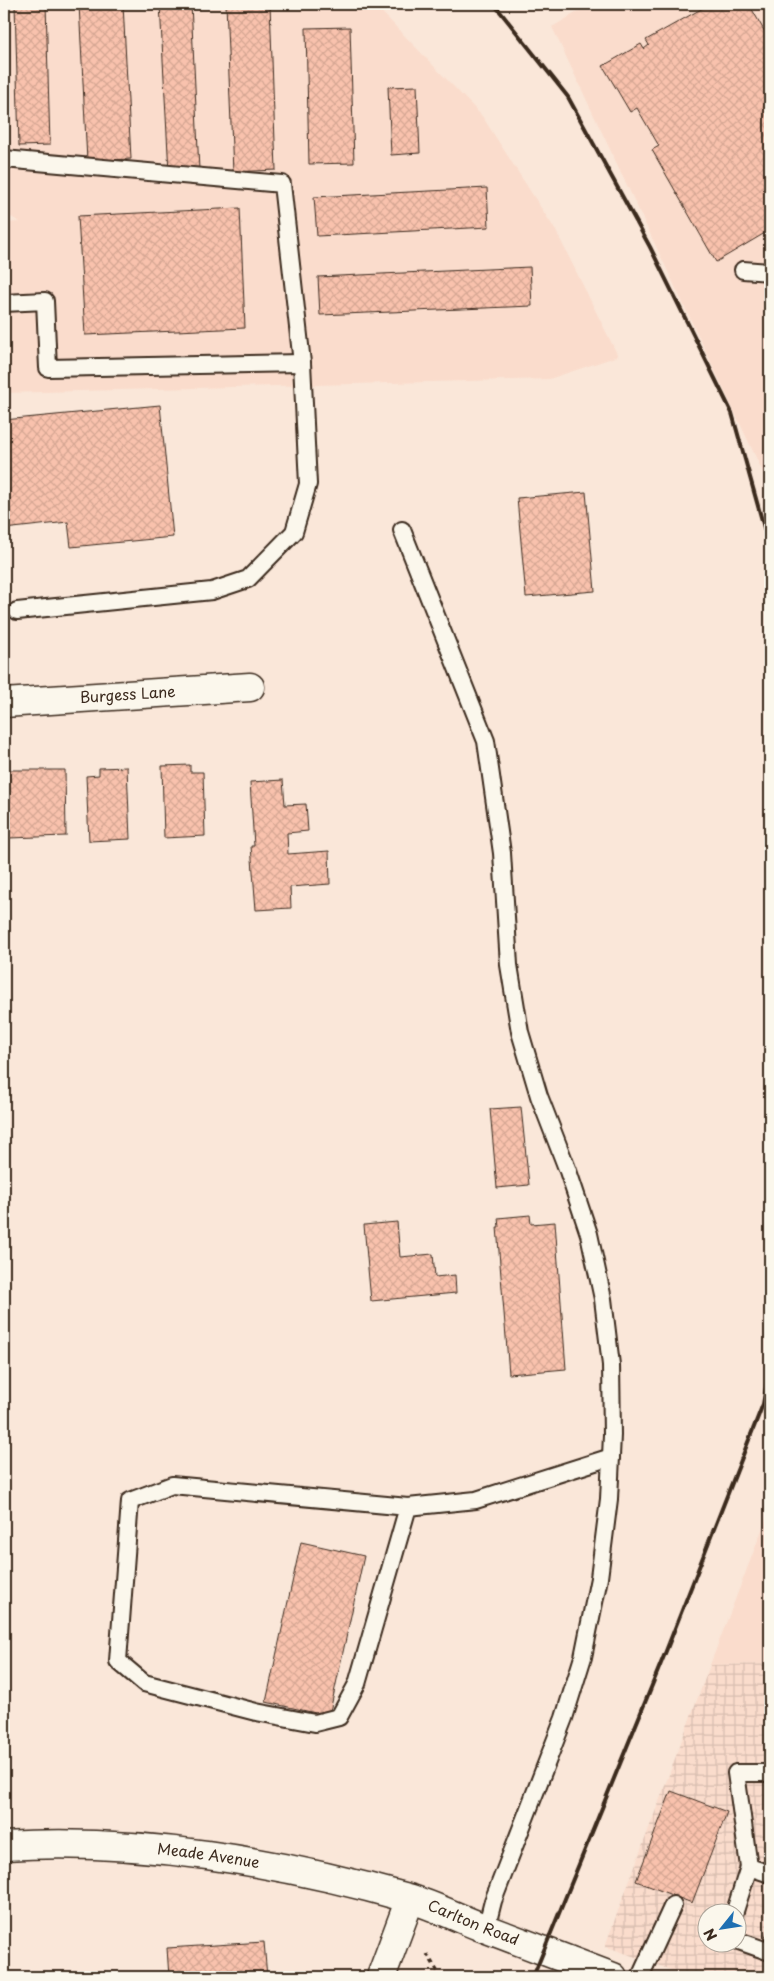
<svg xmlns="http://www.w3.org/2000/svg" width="774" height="1981" font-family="'Playpen Sans',sans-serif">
<defs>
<pattern id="industrial-grid" width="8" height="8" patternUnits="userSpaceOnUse" patternTransform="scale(1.25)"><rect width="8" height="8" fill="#fadccc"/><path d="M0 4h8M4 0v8" fill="none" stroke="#d7bdaf"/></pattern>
<pattern id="building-cross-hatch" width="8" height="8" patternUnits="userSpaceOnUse" patternTransform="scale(1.25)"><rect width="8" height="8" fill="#f9c2ad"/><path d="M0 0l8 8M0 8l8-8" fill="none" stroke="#d6a794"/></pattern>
</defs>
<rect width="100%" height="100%" fill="#fae7d9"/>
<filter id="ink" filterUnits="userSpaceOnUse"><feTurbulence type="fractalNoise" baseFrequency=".02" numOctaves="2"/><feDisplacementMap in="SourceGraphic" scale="10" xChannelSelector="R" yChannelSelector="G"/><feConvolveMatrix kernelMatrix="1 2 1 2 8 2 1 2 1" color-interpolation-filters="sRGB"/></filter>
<g filter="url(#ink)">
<g fill="#fadccc">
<path d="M4,4h370l108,112 74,115 62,125 -69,23 -545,14v-170l16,-1 -16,-9z"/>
<path d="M591,4h179v483l-218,-460z"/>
<path d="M770,1509v155l-60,1z"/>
</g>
<path fill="url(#industrial-grid)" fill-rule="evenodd" d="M770,1664v313h-80l-85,-31 105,-281zM706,1914h30v30h-30z"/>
<g fill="url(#building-cross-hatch)" stroke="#3b2a1e">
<path d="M15,4h31l4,141 -31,1z"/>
<path d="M79,4h44l8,155 -44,2z"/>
<path d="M160,4h31l8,166 -30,2z"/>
<path d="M226,4h44l6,166 -43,2z"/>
<path d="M710,4h39l21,37v189l-54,32 -64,-112 7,-4 -22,-38 -7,4 -27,-46 38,-22 3,5 5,-4 -3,-5z"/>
<path d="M350,27l4,136 -45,1 -3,-136z"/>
<path d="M417,86l3,67 -29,2 -3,-68z"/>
<path d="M487,188l2,39 -172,9 -3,-39z"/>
<path d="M240,208l5,120 -160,7 -7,-119z"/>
<path d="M530,267l2,39 -212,9 -2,-38z"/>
<path d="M160,405l13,132 -102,10 -3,-25 -64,7v-109z"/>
<path d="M586,492l9,99 -69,6 -9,-99z"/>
<path d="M190,765v7h13l2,64 -41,2 -2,-72z"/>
<path d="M127,767l3,72 -41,2 -3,-65 13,-1v-7z"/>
<path d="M8,770h57l1,66 -57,2z"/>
<path d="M283,780l2,25 21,-1 2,27 -21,2 1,21 41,-3 1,33 -40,3 1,21 -35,2 -5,-64h3l-4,-64z"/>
<path d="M521,1107l8,78 -32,3 -7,-79z"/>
<path d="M530,1215l1,9 24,-2 11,147 -57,5 -12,-147h2l-1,-9z"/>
<path d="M397,1222l3,35 33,-3 2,23 20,-2 1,18 -85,8 -7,-76z"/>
<path d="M301,1542l63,14 -35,160 -63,-14z"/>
<path d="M671,1791l56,21 -35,91 -56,-22z"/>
<path d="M770,1924v20l-6,-3z"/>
<path d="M264,1942l3,35h-98l-2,-29z"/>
</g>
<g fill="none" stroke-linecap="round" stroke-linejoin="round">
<defs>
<g id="service">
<path d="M4,159l278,25 20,179 6,121 -14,48 -46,47 -36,12 -195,20"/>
<path d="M743,270l27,2"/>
<path d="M4,303l41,-2 3,67 254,-5"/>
<path d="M402,530l84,211 16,112 7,112 11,67 19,64 29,75 21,63 14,65 8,66 1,70 -3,64 -10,79 -16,79 -19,61 -71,183 -7,28"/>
<path d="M408,1507l-51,177 -18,33 -24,6 -59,-11 -112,-29 -26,-22 12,-160 42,-16 236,22 68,-7 135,-43"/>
<path d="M749,1867l-13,-94h34"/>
<path d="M734,1914l15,-47 21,7"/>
<path d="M736,1940l34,12"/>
<path d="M640,1977l33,-72"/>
</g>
<g id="minor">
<path id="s1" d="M4,703l246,-16"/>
<path d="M381,1977l29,-78"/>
</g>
<g id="secondary">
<path id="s2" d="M4,1846c132,-9 277,16 404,52 24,7 48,19 71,28 45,17 89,34 134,51"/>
</g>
</defs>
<use href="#service" stroke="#3b2a1e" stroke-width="20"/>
<use href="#minor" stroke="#3b2a1e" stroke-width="31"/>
<use href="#secondary" stroke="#3b2a1e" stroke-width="31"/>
<path stroke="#3b2a1e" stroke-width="3" stroke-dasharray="4 4" stroke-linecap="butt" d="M427,1954l14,23"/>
<use href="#service" stroke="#fbf7ec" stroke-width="16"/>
<use href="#minor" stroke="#fbf7ec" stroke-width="28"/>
<use href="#secondary" stroke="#fbf7ec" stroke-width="28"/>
<g stroke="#3b2a1e" stroke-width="4">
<path d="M494,4l74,93 82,150 82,166 38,136"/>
<path d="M533,1977l133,-326 97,-247 7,-39"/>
</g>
</g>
</g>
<g text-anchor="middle" stroke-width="4" stroke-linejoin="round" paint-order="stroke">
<g font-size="15" fill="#3b2a1e" stroke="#fbf7ec">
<text dy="5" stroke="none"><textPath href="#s1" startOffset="124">Burgess Lane</textPath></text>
<text dy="5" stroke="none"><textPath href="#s2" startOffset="205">Meade Avenue</textPath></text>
<text dy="5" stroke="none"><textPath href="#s2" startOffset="479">Carlton Road</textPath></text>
</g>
</g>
<rect width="774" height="1981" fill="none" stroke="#fbf7ec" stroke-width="20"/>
<rect x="10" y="10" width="754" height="1961" fill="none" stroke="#3b2a1e" stroke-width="2" filter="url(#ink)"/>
<g transform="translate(722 1928) rotate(240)"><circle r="24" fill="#fbf7ec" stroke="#aea59a"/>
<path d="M0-4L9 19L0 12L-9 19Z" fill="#1f6fb2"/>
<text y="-8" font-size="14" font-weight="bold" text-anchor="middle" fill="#3b2a1e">N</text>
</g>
</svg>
